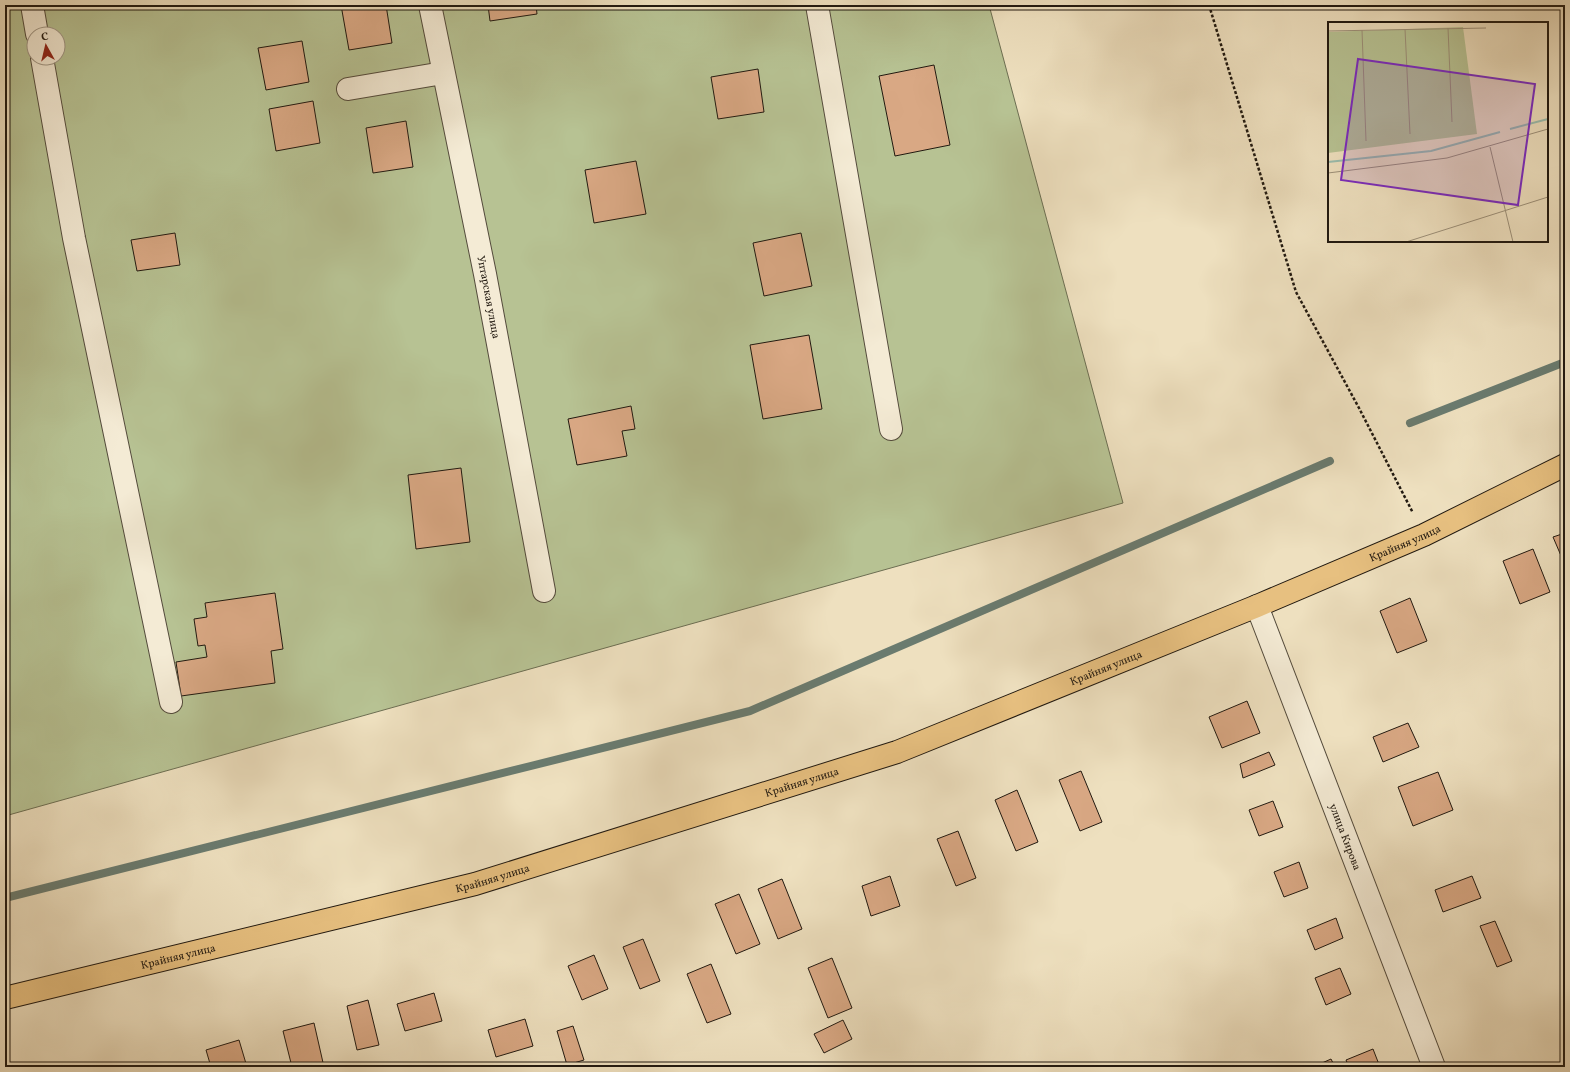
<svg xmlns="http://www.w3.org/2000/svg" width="1570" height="1072" font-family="Vollkorn,serif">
<rect width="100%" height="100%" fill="#eee0bf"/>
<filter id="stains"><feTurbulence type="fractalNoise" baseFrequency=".005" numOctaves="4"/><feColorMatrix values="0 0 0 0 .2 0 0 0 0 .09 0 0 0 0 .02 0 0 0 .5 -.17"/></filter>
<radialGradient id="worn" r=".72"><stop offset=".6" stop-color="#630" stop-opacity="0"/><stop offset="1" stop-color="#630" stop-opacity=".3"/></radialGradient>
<path fill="#b7c293" stroke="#6c6e52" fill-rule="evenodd" d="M5,5h984l134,498 -1118,313zM34,34h24v24h-24z"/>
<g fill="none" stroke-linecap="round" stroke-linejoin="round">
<g stroke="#6a7b6f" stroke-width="8">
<path d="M1410,423l155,-61"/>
<path d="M5,898l745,-187 580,-250"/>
</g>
</g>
<g fill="#d9a884" stroke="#211910">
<path d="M341,5h45l6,38 -43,7z"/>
<path d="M488,5h48l1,9 -47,7z"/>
<path d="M302,41l7,41 -43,8 -8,-42z"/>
<path d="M934,65l16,80 -55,11 -16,-80z"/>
<path d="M758,69l6,43 -46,7 -7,-42z"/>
<path d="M313,101l7,42 -44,8 -7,-42z"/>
<path d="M406,121l7,46 -40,6 -7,-45z"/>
<path d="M636,161l10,53 -52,9 -9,-53z"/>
<path d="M175,233l5,32 -43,6 -6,-31z"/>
<path d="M801,233l11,53 -48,10 -11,-53z"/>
<path d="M809,335l13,74 -59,10 -13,-74z"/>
<path d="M631,406l4,23 -13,2 5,25 -50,9 -9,-46z"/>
<path d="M461,468l9,74 -54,7 -8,-74z"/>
<path d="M1565,533v23l-3,2 -9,-21z"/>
<path d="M1533,549l17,43 -30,12 -17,-43z"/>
<path d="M275,593l8,56 -12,2 4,32 -94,13 -5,-34 31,-5 -2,-12 -7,1 -4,-27 13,-2 -2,-14z"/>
<path d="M1410,598l17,43 -30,12 -17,-42z"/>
<path d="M1247,701l13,32 -38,15 -13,-31z"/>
<path d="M1408,723l11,24 -36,15 -10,-25z"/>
<path d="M1269,752l6,13 -32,13 -3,-14z"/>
<path d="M1081,771l21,51 -22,9 -21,-51z"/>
<path d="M1438,772l15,38 -40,16 -15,-39z"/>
<path d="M1017,790l21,52 -22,9 -21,-51z"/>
<path d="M1273,801l10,26 -24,9 -10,-26z"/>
<path d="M958,831l18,47 -20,8 -19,-47z"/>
<path d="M1299,862l9,26 -24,9 -10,-25z"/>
<path d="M890,876l10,30 -29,10 -9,-30z"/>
<path d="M1472,876l9,22 -38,14 -8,-22z"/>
<path d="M782,879l20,50 -24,10 -20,-50z"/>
<path d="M739,894l21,50 -24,10 -21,-50z"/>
<path d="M1336,918l7,20 -28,12 -8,-20z"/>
<path d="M1495,921l17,40 -15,6 -17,-41z"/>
<path d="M643,939l17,42 -20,8 -17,-42z"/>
<path d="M594,955l14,34 -26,11 -14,-34z"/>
<path d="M832,958l20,50 -24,10 -20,-50z"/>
<path d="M711,964l20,50 -24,9 -20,-49z"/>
<path d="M1340,968l11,26 -25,11 -11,-27z"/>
<path d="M434,993l8,28 -37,10 -8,-27z"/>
<path d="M368,1000l11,45 -22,5 -10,-44z"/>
<path d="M525,1019l8,27 -37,11 -8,-27z"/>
<path d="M843,1020l9,19 -28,14 -10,-19z"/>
<path d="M314,1023l10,44h-32l-9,-36z"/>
<path d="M573,1026l11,34 -17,5 -10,-34z"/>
<path d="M239,1040l8,27h-36l-5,-17z"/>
<path d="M1373,1049l7,18h-31l-3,-7z"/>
<path d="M1331,1059l4,8h-22z"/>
</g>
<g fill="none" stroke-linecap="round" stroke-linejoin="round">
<defs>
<g id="minor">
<path d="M32,5l5,29"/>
<path id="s1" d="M430,5l55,269 59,317"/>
<path d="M817,5l74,424"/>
<path d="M42,58l32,180 97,464"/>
<path d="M348,89l95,-16"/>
<path id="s2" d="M1257,606l177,461"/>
</g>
<g id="major">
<path id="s3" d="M5,998l470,-114 422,-132 360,-146 167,-71 141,-70"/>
</g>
</defs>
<use href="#minor" stroke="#544b3c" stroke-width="24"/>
<use href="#major" stroke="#211910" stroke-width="24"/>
<path stroke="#211910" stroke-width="2.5" stroke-dasharray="3 2" stroke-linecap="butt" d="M1209,5l87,287 63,116 54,105"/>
<use href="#minor" stroke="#f4ebd5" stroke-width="22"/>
<use href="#major" stroke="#e7c080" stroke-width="22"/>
</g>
<g text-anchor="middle" stroke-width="3" stroke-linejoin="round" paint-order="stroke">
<g font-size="11" fill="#211910" stroke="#f4ebd5">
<text dy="4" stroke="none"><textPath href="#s1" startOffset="298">Уптарская улица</textPath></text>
<text dy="4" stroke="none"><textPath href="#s3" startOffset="1475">Крайняя улица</textPath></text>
<text dy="4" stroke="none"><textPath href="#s3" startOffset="1151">Крайняя улица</textPath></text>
<text dy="4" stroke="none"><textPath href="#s3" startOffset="826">Крайняя улица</textPath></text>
<text dy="4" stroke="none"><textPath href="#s2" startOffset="247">улица Кирова</textPath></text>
<text dy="4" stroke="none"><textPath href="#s3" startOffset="502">Крайняя улица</textPath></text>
<text dy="4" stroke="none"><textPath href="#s3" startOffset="178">Крайняя улица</textPath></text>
</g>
</g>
<g transform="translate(1328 22)">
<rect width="220" height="220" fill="#eee0bf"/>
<path d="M135,5l14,107 -149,19v-121z" fill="#b7c293"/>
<path fill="none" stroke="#9abdae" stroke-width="2" d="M182,107l38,-10M0,140l103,-11 69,-19"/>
<path fill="none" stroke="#9c9079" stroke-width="1" d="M120,6l4,94M77,7l5,105M34,8l4,111M0,9l158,-3M162,125l23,95M0,151l119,-15 101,-29M78,220l142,-45"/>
<path fill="#7b2cbf" fill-opacity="0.15" stroke="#7b2cbf" stroke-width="2" d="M30,37l177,25 -17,121 -177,-25z"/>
<rect width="220" height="220" fill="none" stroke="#211910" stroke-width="2"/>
</g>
<rect width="1570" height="1072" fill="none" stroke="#eee0bf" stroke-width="20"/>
<rect x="6" y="6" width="1558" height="1060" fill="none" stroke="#211910" stroke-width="2"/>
<rect x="10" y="10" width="1550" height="1052" fill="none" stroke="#211910"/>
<g transform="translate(46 46) rotate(352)"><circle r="19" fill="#f4ebd5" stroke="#a09786"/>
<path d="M0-3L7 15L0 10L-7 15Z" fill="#8f2418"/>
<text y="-6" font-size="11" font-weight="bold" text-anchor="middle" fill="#211910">С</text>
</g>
<rect width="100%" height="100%" filter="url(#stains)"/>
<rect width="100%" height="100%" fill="url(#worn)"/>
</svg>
